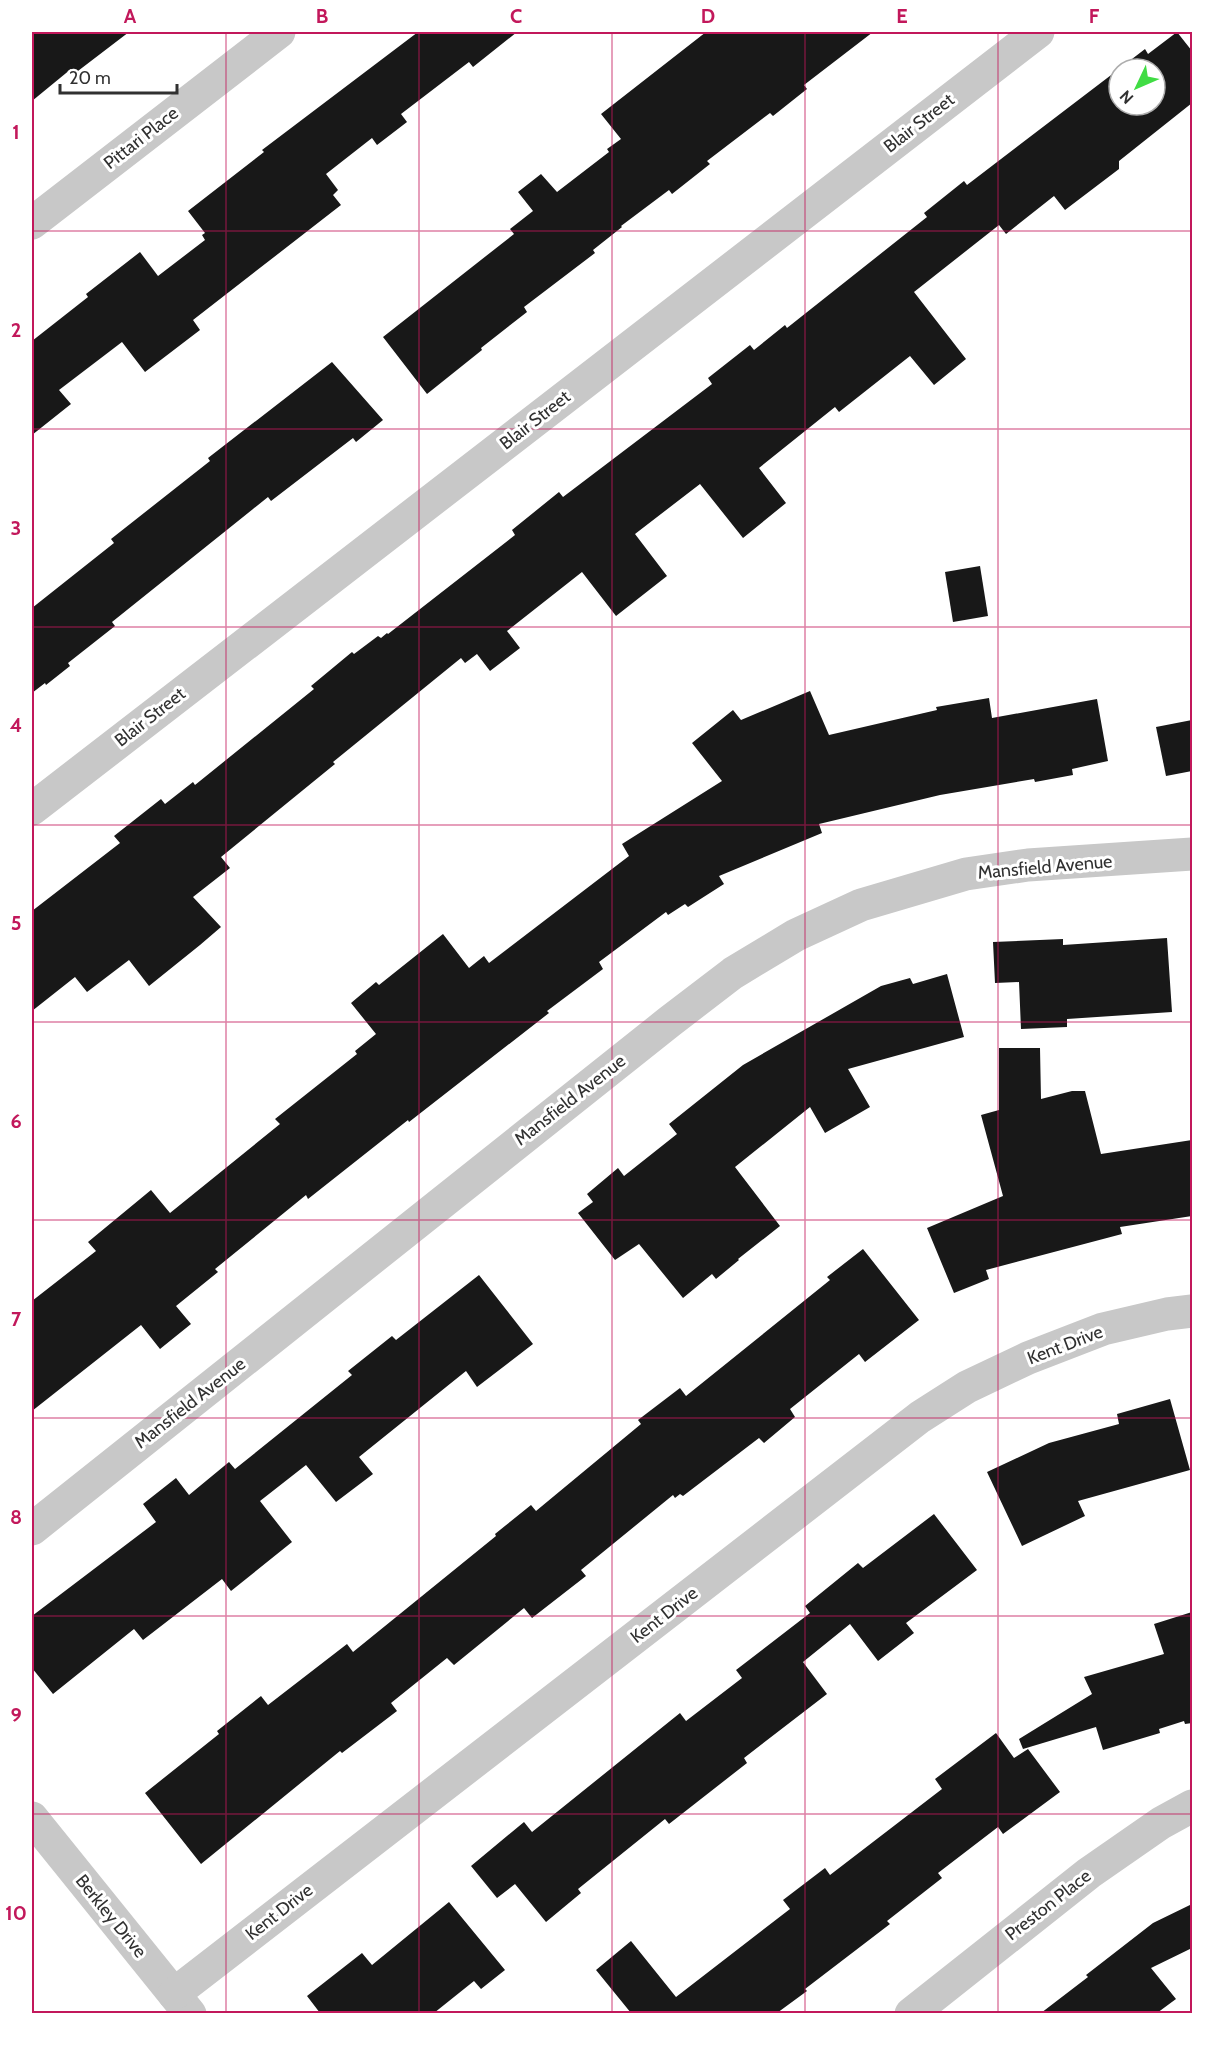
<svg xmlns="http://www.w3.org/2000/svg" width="1224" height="2045" font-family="Cabin,sans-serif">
<rect width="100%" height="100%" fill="#fff"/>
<g fill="#181818">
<path d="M32,32h97l-55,42 -3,-5 -39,32z"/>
<path d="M418,32h99l-44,35 -4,-5 -68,52 6,8 -30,23 -5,-7 -46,36 12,16 -5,5 8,10 -148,115 7,10 -55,42 -23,-30 -63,48 12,14 -39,31v-94l56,-44 -2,-3 54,-42 18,24 47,-36 -3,-5 3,-2 -17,-22 76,-59 -2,-2z"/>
<path d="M706,32h167l-69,53 3,4 -34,27 -3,-3 -63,48 3,3 -38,30 -3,-4 -48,36 1,1 -29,23 2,3 -71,54 3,5 -46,36 1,2 -55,44 -44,-57 131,-103 -4,-5 23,-18 -15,-19 23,-18 16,18 52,-40 -2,-3 14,-10 -20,-25z"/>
<path d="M1177,32l15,19v52l-73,58v8l-54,41 -11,-14 -48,38 -7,-9 -85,67 52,67 -32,26 -24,-29 -71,56 -4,-5 -76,61 27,35 -43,35 -43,-54 -65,50 32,42 -51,40 -34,-44 -75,59 13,17 -30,23 -13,-17 -12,9 -4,-5 -128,104 2,2 -114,93 9,11 -37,29 28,30 -21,18 -51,41 -20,-26 -42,32 -12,-15 -43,34v-100l88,-68 -6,-7 47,-37 4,5 28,-22 2,3 119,-96 -3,-3 41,-34 2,2 24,-18 3,2 6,-5 1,1 127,-99 -3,-5 47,-38 4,5 149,-113 -4,-6 42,-33 4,5 31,-25 2,3 140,-111 -3,-4 40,-32 3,4 152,-116v36h36v-36h-36l26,-20 3,5z"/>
<path d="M332,362l51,58 -27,22 -3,-4 -82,63 -3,-4 -156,125 3,4 -47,37 2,3 -24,19 -1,-2 -13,10v-85l82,-65 -3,-4 99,-78 -2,-3z"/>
<path d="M980,566l8,50 -35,6 -8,-50z"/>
<path d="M810,691l19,44 108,-25 -1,-3 53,-9 3,20 105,-19 11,62 -36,8 1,6 -38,7 -1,-3 -94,16 -121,29 3,9 -103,43 5,8 -36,23 -3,-3 -17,11 -2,-3 -67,50 4,7 -56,42 2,2 -140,109 -1,-2 -100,79 -2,-4 -91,74 3,3 -42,34 15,18 -31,25 -19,-24 -109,86v-110l64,-50 -8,-9 63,-52 19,23 110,-89 -5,-5 82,-65 -2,-3 21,-17 -25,-31 25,-21 3,3 64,-51 26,34 15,-12 5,7 140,-107 -7,-12 100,-63 -30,-38 41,-33 8,10z"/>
<path d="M1192,720v51l-26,5 -10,-49z"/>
<path d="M1167,938l5,74 -105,7v8l-46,2 -2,-47 -24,1 -2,-41 70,-3v6z"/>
<path d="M947,974l17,63 -116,32 22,38 -45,26 -15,-26 -75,60 45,59 -42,33 1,1 -23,19 -4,-5 -29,24 -44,-54 -24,16 -37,-47 15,-11 -6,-8 31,-26 6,8 53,-42 -8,-10 74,-59 138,-79 29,-8 3,6z"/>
<path d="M999,1048h41l1,51 31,-8h13l16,63 91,-14v76l-72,11 2,7 -136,36 3,9 -35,14 -27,-65 76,-32 -22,-81 18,-5z"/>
<path d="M863,1249l56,71 -54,42 -6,-8 -69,55 5,8 -31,26 -5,-5 -76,58 -3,-2 -5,4 -2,-3 -92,75 5,6 -54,42 -8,-10 -70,57 -7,-7 -56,45 6,8 -55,42 -2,-2 -139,113 -56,-71 74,-59 -2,-3 44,-35 7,9 79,-61 6,8 143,-116 -1,-2 36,-29 5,6 105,-87 -3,-4 42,-32 6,8 144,-116 -3,-3z"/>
<path d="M479,1275l54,69 -56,43 -11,-16 -107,86 14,17 -37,28 -30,-37 -46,36 32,41 -61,49 -9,-12 -79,61 -9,-11 -81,65 -21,-26v-52l124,-94 -13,-18 33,-26 13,17 40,-33 6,7 117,-94 -4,-4 44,-35 4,4z"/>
<path d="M1170,1399l20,71 -112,31 7,15 -63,30 -35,-74 62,-29 70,-19 -2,-10z"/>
<path d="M934,1514l43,56 -71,53 8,10 -36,28 -28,-37 -47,38 24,32 -83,64 3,5 -78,61 -4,-5 -87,70 3,4 -35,29 -31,-38 -18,14 -26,-32 53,-44 8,10 148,-119 6,8 56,-43 -6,-8 74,-57 -5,-7 53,-43 5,5z"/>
<path d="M1192,1612v111l-7,1 -1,-3 -25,8 1,4 -57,17 -7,-23 -73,22 -4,-10 73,-45 -8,-17 80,-23 -10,-30z"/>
<path d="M996,1733l18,25 14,-9 32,43 -57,42 -5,-7 -60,46 4,5 -55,43 3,3 -85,65 2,2 -30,22h-146l-35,-43 35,-29 45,56 114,-88 -7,-9 42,-32 5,7 112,-86 -7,-10z"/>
<path d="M449,1902l56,68 -24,19 -7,-8 -40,32h-114l-13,-17 55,-43 10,12z"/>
<path d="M1192,1904v44l-41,20 25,31 -19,14h-116l47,-36 -2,-2 67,-52z"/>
</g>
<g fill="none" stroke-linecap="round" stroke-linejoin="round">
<g stroke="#c8c8c8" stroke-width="33">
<path d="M32,223l247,-191"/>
<path d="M32,809l1006,-777"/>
<path d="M32,1529l637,-507 64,-49 63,-38 65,-30 105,-31 62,-9 164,-11"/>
<path d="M32,1818l158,196"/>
<path d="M174,1994l746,-577 47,-30 61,-29 75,-29 64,-15 25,-3"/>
<path d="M911,2014l178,-141 72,-50 31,-17"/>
</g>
</g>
<path fill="none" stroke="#c2185b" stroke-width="1.5" stroke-opacity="0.55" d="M226,32v1982M419,32v1982M612,32v1982M805,32v1982M998,32v1982M32,231h1160M32,429h1160M32,627h1160M32,825h1160M32,1022h1160M32,1220h1160M32,1418h1160M32,1616h1160M32,1814h1160"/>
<g text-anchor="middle" stroke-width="6" stroke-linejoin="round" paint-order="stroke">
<g font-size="18" fill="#313131" stroke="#fff">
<text transform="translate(919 123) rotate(-38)" y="6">Blair Street</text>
<text transform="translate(141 138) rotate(-38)" y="6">Pittari Place</text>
<text transform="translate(535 420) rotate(-38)" y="6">Blair Street</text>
<text transform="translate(150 717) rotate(-38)" y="6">Blair Street</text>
<text transform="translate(1045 867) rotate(-5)" y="6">Mansfield Avenue</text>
<text transform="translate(570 1100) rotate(-38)" y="6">Mansfield Avenue</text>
<text transform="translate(1065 1345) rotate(-21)" y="6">Kent Drive</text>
<text transform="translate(190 1403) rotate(-38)" y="6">Mansfield Avenue</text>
<text transform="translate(664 1615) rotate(-38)" y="6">Kent Drive</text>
<text transform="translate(1048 1905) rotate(-38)" y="6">Preston Place</text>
<text transform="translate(279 1912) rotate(-38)" y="6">Kent Drive</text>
<text transform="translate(111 1916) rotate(51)" y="6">Berkley Drive</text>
</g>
</g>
<rect width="1224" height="2045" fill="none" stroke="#ffffff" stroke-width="66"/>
<g transform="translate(1137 87) rotate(226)"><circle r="28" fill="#ffffff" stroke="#adadad" stroke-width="1.5"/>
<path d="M0-4.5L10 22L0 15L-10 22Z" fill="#40dc44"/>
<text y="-9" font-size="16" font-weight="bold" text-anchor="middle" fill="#313131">N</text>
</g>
<path d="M60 84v9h117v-9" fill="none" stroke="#313131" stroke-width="3"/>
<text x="69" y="84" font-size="18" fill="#313131" stroke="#ffffff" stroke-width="4.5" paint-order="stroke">20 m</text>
<rect x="33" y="33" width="1158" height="1979" fill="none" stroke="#c2185b" stroke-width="2"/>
<g font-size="20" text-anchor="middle" font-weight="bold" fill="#c2185b">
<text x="130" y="23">A</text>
<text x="322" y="23">B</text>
<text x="516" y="23">C</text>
<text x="708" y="23">D</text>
<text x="902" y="23">E</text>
<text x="1094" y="23">F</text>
<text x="16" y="139">1</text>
<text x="16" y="337">2</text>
<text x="16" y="535">3</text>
<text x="16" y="732">4</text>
<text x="16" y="930">5</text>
<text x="16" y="1128">6</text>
<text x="16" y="1326">7</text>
<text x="16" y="1524">8</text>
<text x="16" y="1722">9</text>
<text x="16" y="1920">10</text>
</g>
</svg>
